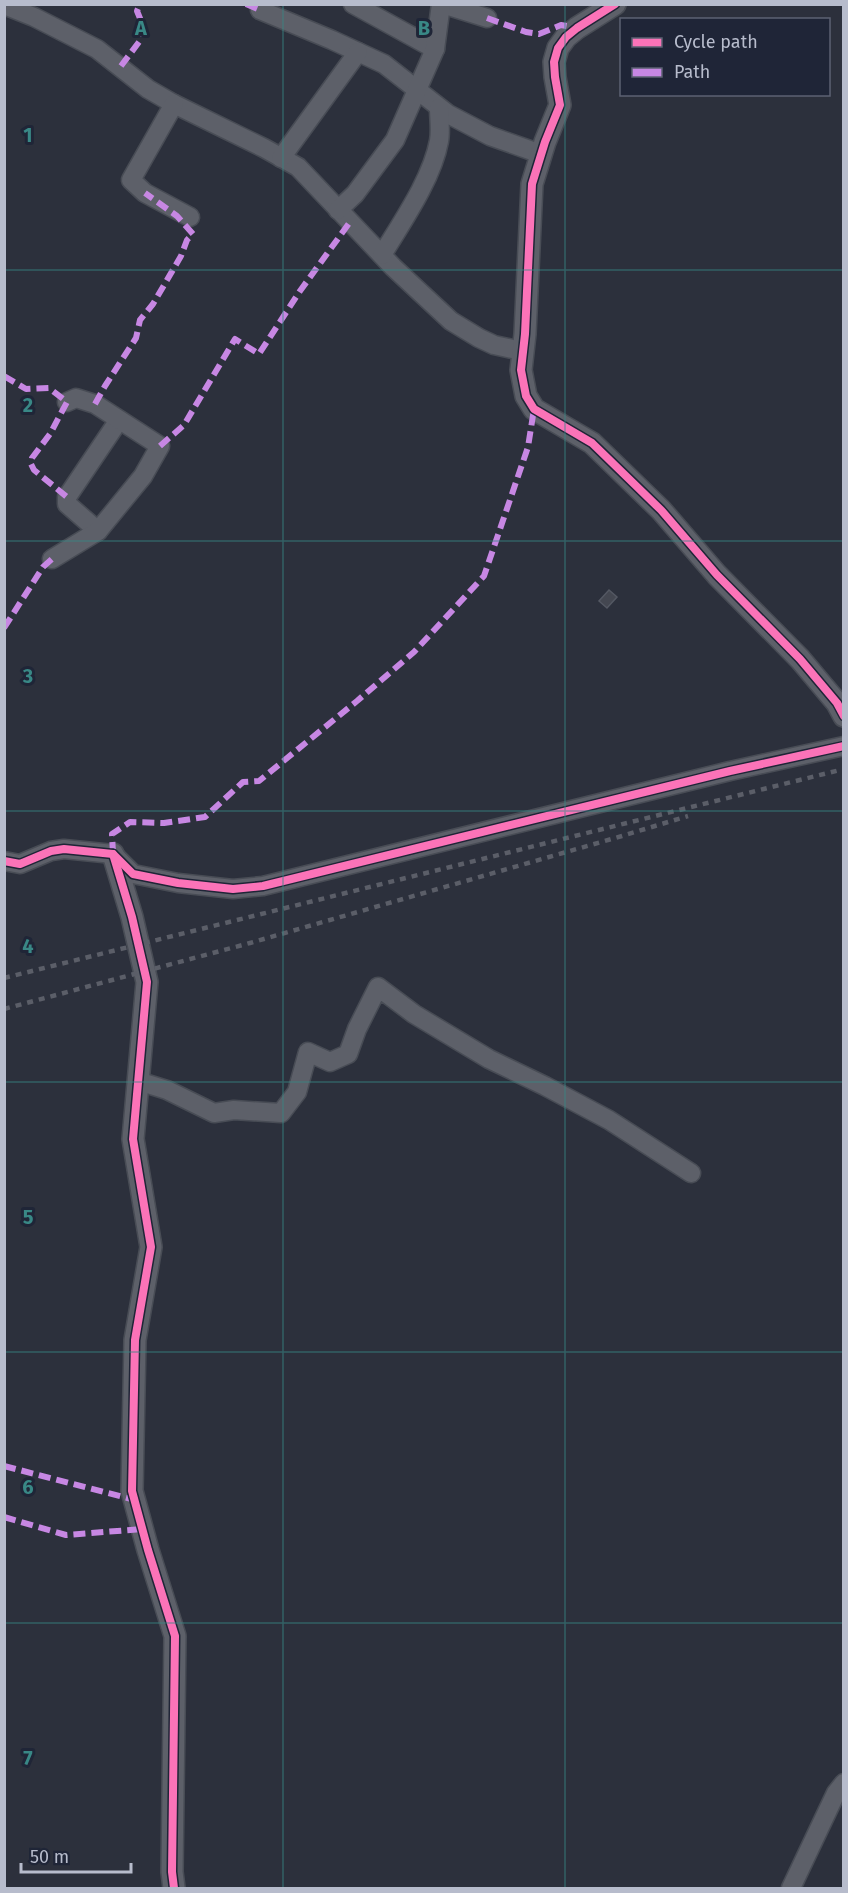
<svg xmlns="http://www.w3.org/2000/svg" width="848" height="1893" font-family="'Fira Sans',sans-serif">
<rect width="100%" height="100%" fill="#2c303c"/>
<path fill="#444751" stroke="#545863" stroke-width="1.5" d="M609,590l8,7 -10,11 -8,-7z"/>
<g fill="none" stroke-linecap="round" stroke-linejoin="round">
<defs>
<g id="minor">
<path d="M263,4l-3,6 72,30 52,24 64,50 42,22 51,18"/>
<path d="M353,4l82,45"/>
<path d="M442,4l45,14"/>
<path d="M4,5l30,12 63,32 51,40 26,15 90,44 34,19 95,100 58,54 28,17 15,7 28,6"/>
<path d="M174,104l-43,76 14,13 45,24"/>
<path d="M281,158l77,-106"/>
<path d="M338,210l17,-16 40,-54 40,-91 6,-45"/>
<path d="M382,255c20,-33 50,-76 57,-114 2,-10 0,-23 0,-33"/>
<path d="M98,531l-31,-27v-7l52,-77"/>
<path d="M52,559l46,-28 45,-55 17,-30 -65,-42 -19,-6 -9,4"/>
<path d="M4,861l16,3 31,-13 13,-2 49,5 20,20 45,9 55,6 30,-3 467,-115 114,-25"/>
<path d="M138,1081l29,9 47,23 20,-3 47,3 16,-21 11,-40 22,10 18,-8 9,-25 21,-42 36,27 75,45 56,27 64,34 82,53"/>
<path d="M791,1888l45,-95 8,-10"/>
</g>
<g id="tertiary">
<path d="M615,4l-38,24 -11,9 -8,11 -4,14 1,15 5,28 -15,37 -13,42 -7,150 -4,36 5,26 8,13 58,34 69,67 56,65 83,84 37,44 7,13"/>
<path d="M113,854l19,63 15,65 -14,157 18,108 -16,93 -3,151 16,59 27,86 -3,236 2,16"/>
</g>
</defs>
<use href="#minor" stroke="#484c55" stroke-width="21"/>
<use href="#tertiary" stroke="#484c55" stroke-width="24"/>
<use href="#minor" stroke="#5d6069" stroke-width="18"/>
<use href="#tertiary" stroke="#5d6069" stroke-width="21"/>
<g stroke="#5b5e68" stroke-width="4.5" stroke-dasharray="6 6" stroke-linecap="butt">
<path d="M4,978l840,-209"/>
<path d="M4,1009l246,-66 372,-107 66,-20"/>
</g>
<g stroke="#c787e3" stroke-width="6" stroke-dasharray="12 6" stroke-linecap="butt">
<path d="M246,4l14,6"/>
<path d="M487,18l39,14 13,2 22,-9 16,3"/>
<path d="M121,66l21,-28 2,-10 -7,-17 3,-7"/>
<path d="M4,376l22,13 23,-1 18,14 -17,32 -18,24 -1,6 3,6 33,27"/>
<path d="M95,404l10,-18 31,-48 4,-18 13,-16 28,-48 6,-16 6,-6 -16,-18 -32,-23"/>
<path d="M160,446l24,-21 51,-86 24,15 41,-63 50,-69"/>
<path d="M4,628l39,-61 9,-8"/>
<path d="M113,854l-1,-20 18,-12 34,1 41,-6 38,-35 16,-1 98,-80 57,-49 70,-76 44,-129 6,-38"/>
<path d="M4,1466l131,34"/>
<path d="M4,1517l62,18 76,-6"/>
</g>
<defs>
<g id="cycleway">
<path d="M615,4l-38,24 -11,9 -8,11 -4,14 1,15 5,28 -15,37 -13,42 -7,150 -4,36 5,26 8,13 58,34 69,67 56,65 83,84 37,44 7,13"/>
<path d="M113,854l19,63 15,65 -14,157 18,108 -16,93 -3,151 16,59 27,86 -3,236 2,16"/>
<path d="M4,861l16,3 31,-13 13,-2 49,5 20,20 45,9 55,6 30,-3 467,-115 114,-25"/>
</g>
</defs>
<use href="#cycleway" stroke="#1f2537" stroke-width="11"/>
<use href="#cycleway" stroke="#fb73b8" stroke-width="8"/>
</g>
<path fill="none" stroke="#398886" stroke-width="1.5" stroke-opacity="0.55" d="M283,4v1884M565,4v1884M4,270h840M4,541h840M4,811h840M4,1082h840M4,1352h840M4,1623h840"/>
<g font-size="20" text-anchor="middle" font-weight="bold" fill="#398886" stroke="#1f2537" stroke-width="6" stroke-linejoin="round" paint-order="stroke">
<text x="141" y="35">A</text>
<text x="424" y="35">B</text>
<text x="28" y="142">1</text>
<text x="28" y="412">2</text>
<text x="28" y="683">3</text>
<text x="28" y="953">4</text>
<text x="28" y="1224">5</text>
<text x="28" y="1494">6</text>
<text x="28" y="1765">7</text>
</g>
<rect width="848" height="1893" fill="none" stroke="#b7bccc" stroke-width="12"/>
<rect x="620" y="18" width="210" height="78" fill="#1f2537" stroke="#5c6173" stroke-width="1.5"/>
<rect x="632" y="38" width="30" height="9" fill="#fb73b8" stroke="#5c6173" stroke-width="1.5"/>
<text x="674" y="48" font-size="18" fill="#b7bccc">Cycle path</text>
<rect x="632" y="68" width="30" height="9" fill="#c787e3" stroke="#5c6173" stroke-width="1.5"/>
<text x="674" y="78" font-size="18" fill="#b7bccc">Path</text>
<path d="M21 1863v9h110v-9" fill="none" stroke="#b7bccc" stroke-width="3"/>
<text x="30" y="1863" font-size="18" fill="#b7bccc" stroke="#1f2537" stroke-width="4.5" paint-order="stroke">50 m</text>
</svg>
